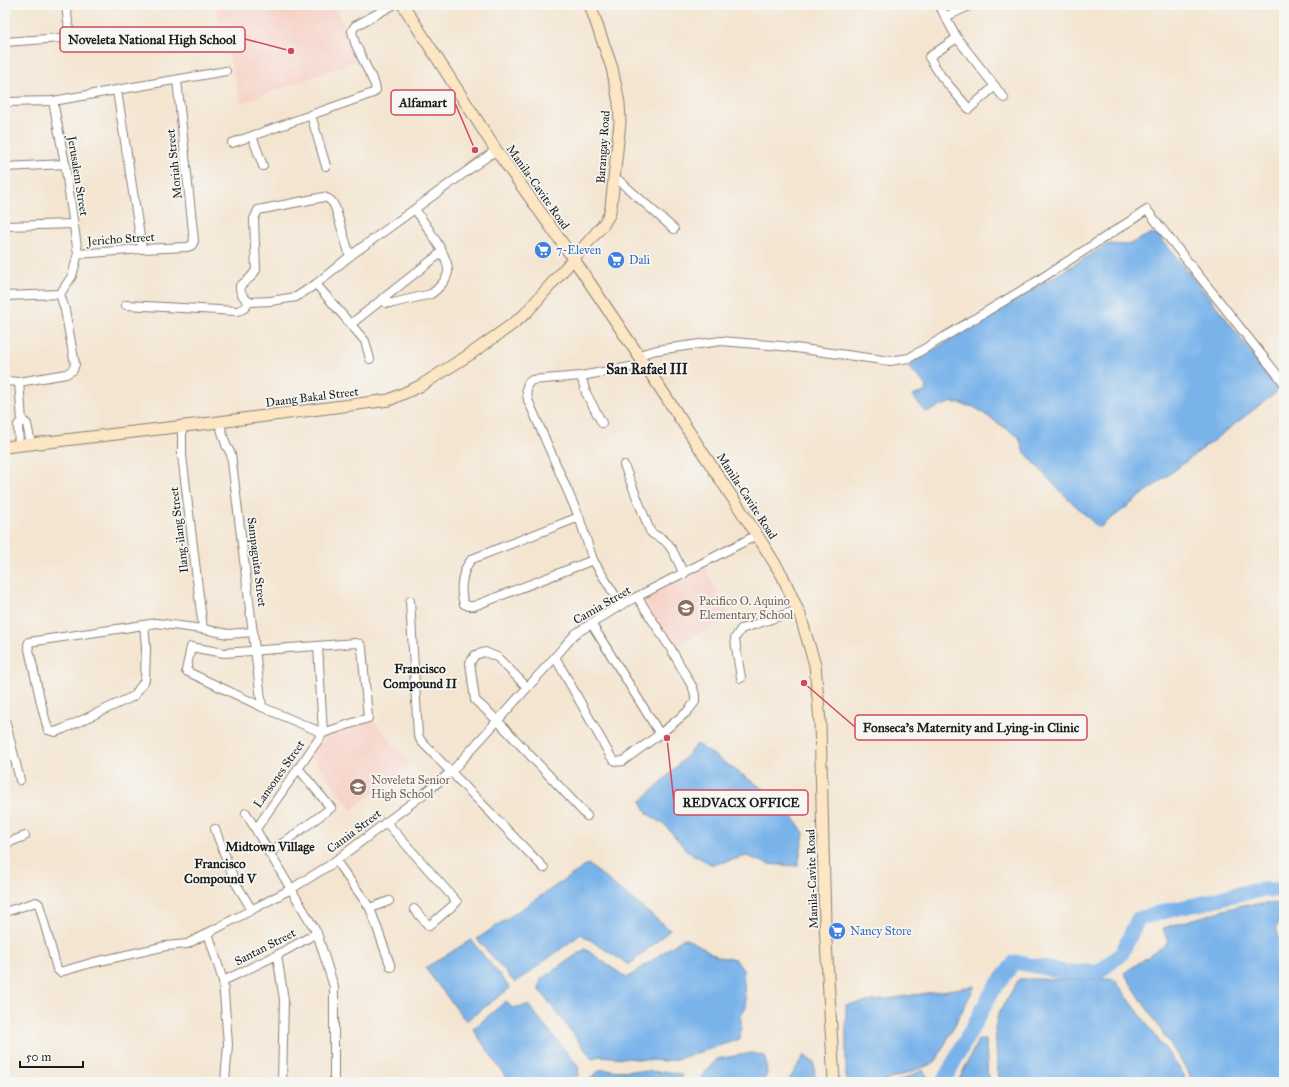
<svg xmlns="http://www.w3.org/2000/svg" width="1289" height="1087" font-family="'IM FELL Great Primer',serif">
<rect width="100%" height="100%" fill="#f6f6f2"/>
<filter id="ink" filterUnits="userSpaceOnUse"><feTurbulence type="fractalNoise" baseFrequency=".025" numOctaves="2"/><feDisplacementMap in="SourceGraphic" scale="8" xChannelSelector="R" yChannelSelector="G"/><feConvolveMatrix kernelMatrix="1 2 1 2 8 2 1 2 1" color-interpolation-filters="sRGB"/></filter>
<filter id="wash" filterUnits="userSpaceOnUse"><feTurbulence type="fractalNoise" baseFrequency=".012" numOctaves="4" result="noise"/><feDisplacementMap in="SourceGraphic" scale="16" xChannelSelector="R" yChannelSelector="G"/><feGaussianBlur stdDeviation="0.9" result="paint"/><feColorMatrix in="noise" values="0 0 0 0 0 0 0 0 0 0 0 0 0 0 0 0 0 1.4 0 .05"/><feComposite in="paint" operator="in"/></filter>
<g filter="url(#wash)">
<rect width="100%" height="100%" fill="#f4e5d1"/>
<g fill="#f7d1c6">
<path d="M215,5h120l24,55 -118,43 -5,-22 -12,-39z"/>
<path d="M704,564l26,54 -58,29 -30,-48z"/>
<path d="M372,719l38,45 -58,46 -41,-54 14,-19z"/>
</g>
<g fill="#79b3ea" stroke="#4a6883">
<path d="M1150,234l9,2 62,76 54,71 3,8 -179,137 -45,-43 -31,-35 -4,-13 -45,-30 -22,-5 -26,10 -14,-16 13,-4 1,-7 -19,-19 201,-122 20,1z"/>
<path d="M697,744l87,59 20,30 -6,33 -30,-2 -21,-8 -34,9 -25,-13 -23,-27 -17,-11 -7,-13 28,-26z"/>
<path d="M588,864l82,66 -41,35 -48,-31 -66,49 -38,-44z"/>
<path d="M1284,903v16l-8,7 8,36v120h-93l-2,-9 -65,-100 44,-30 -5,-15 79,-23z"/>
<path d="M684,938l13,6 21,13 17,2 8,11 3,38 -5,7v15l-1,9 -59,19 -17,3 -65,-5 -7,3 -53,-70 2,-10 44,-30 42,29z"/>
<path d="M471,940l39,48 -44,33 -41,-53z"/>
<path d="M1019,979h95l70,96v7h-186l-3,-54 3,-14z"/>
<path d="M975,986l-40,77 -53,19h-36v-77z"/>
<path d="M506,1001l6,7 16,-3 50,61 1,10 -14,6h-56l-36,-53z"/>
<path d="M978,1040h8l2,42h-30z"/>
<path d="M752,1053l13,3 2,18 -4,8h-62v-5l16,-18z"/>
<path d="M804,1055l10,8 1,19h-27z"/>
<path d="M600,1070l68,2 13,2 2,8h-97z"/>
<path d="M923,1070l4,6 -1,6h-29z"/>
</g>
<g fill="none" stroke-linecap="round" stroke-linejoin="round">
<path stroke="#79b3ea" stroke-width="15" d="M943,1082l50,-92 22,-28 50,10h34l23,-19 16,-34 32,-9 33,-7 29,-8 28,-5h24"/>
</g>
</g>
<g filter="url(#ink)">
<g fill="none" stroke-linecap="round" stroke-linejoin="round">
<defs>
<g id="street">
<path d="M939,5l18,33 47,60"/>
<path d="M945,17l26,-12"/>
<path d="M957,38l-28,19 12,19 28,33 26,-23"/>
<path d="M5,42l56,-4 5,-2 3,-6 -3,-25"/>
<path d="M117,91l25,158"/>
<path d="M53,101l12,63 13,90"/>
<path d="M5,102l48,-1 173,-30"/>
<path d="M311,115l15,51"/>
<path d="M252,136l11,30"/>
<path d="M232,143l141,-50 3,-3 -1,-5 -20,-42 -3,-12 3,-5 38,-21"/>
<path d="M5,167l60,-3"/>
<path d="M615,177l59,52"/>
<path d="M5,226l69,-2"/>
<path d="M316,284l49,57 5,18"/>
<path d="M5,296l55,-2 12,-18 6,-22 64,-5 45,-2 5,-2 2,-4 -17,-161"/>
<path d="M382,299l4,4h7l38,-9c6,-4 16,-14 17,-22 2,-15 -24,-49 -33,-63"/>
<path d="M249,302c-5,-4 -10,-9 -9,-16l11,-9 5,-7 -2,-51 4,-9 66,-13c6,2 8,4 11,10l15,49"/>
<path d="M126,305l111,6c7,-1 9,-4 12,-9l22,-1 25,-4 20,-13 34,-28 146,-106"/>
<path d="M351,324l91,-72"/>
<path d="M638,355l19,-5 64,-9 60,5 109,15 19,-3 125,-75 113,-73 137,173"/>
<path d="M581,376l5,17 16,30"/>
<path d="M5,381l14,1 47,-8 7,-4 2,-6 -10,-54 -5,-16"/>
<path d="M22,420l5,4 4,20"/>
<path d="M219,422l7,23 5,9 31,253"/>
<path d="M182,427v28l21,174"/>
<path d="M19,446l-1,-21 4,-5 -3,-38"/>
<path d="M624,465l26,66c4,6 10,5 15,10 8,6 14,24 19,33"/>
<path d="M579,517l-107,42c-10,10 -13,31 -8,45l5,2h5l119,-46"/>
<path d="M410,601l8,134 3,6 123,127"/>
<path d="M621,605l-28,-45 -14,-43 -51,-117c-1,-8 -4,-15 4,-20l49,-4 49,-9"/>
<path d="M591,623l69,111"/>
<path d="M144,625l2,22 -1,33 -11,16 -71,33 -8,3 -7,-2 -7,-27 -13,-58 1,-3 115,-17 12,-2 47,6 25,5 25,-2"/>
<path d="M356,643l4,1 2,4 6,70 -45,15 -61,-26 -76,-36 5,-24 33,6z"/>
<path d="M318,646l5,87"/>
<path d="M555,657l56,100c4,5 6,5 12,4l37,-27 27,-22 8,-10v-7l-2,-7 -22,-39 -33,-51"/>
<path d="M741,678l-5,-31 -1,-9 6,-9 57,-19"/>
<path d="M527,687l-30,-30 -12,-5 -10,3 -5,8 5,37 22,20 90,96"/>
<path d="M5,720l15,60"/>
<path d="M246,813l71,120 17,54v95"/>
<path d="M386,822l71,80 -28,24 -15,-17"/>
<path d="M215,829l20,53 17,28"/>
<path d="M256,829l67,-96"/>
<path d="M5,844l20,-8"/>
<path d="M269,853l62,-45 -33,-40"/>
<path d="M336,861l34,47 21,59"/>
<path d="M370,908l19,-7"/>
<path d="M5,912l31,-10 3,2 18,65 3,3 31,-9 75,-17 21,-2 104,-55 39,-24 95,-72 27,-22 103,-114 20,-23 46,-29 136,-70"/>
<path d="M208,933l15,48 5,63 -3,38"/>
<path d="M277,955l7,45 -2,82"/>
<path d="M223,981l54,-26 40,-22"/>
</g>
<g id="secondary">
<path d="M403,5l93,145 77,108 72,107 112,170 25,40 18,40 15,50 5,57 5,201 9,159"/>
<path d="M5,447l214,-25 170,-22 31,-14 52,-33 38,-27 15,-12 78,-89 6,-10 2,-8 9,-85 -1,-19 -7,-35 -22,-63"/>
</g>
</defs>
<use href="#street" stroke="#888076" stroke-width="10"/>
<use href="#secondary" stroke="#888076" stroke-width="13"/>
<use href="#street" stroke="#fff" stroke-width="8"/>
<use href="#secondary" stroke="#fce6c4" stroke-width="11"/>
</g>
</g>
<defs>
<symbol id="supermarket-disc" viewBox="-11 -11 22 22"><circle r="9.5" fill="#3f7fe0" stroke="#f6f6f2"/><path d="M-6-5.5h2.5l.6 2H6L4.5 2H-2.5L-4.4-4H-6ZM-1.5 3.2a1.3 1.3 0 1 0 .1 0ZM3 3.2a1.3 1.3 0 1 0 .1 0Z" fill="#fff"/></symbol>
<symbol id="school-disc" viewBox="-11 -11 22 22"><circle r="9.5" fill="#8d6e63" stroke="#f6f6f2"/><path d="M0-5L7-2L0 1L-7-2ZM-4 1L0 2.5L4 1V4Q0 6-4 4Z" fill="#fff"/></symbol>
</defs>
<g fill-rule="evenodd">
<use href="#supermarket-disc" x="533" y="240" width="20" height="20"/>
<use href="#supermarket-disc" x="606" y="250" width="20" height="20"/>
<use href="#school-disc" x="676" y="598" width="20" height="20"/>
<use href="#school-disc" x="348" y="777" width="20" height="20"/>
<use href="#supermarket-disc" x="827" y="921" width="20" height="20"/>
</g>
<g text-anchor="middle" stroke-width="3.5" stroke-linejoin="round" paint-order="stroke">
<g font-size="12" fill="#1c1c1c" stroke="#f6f6f2">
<text transform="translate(603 147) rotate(-86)" y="4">Barangay Road</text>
<text transform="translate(174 164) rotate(-96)" y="4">Moriah Street</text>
<text transform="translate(78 176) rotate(81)" y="4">Jerusalem Street</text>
<text transform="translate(538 187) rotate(55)" y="4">Manila-Cavite Road</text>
<text transform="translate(121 239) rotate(-4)" y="4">Jericho Street</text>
<text transform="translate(312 397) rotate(-7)" y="4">Daang Bakal Street</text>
<text transform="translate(747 496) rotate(57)" y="4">Manila-Cavite Road</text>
<text transform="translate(179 530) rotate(-97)" y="4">Ilang-ilang Street</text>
<text transform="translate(257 562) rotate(83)" y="4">Sampaguita Street</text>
<text transform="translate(602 605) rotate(-30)" y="4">Camia Street</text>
<text transform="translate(279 774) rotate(-55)" y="4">Lansones Street</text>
<text transform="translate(354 831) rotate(-37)" y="4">Camia Street</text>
<text transform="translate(812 879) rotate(-92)" y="4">Manila-Cavite Road</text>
<text transform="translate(265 947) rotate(-27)" y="4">Santan Street</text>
</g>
<g font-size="12" fill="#366cbe" stroke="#f6f6f2" text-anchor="start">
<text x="556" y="254">7-Eleven</text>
<text x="629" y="264">Dali</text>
<text x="850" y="935">Nancy Store</text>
</g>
<g font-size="12" fill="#785e54" stroke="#f6f6f2" text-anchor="start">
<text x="699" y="605">Pacifico O. Aquino<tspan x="699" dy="14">Elementary School</tspan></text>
<text x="371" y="784">Noveleta Senior<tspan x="371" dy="14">High School</tspan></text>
</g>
<g font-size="13" font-weight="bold" fill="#1c1c1c" stroke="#f6f6f2">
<text x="420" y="673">Francisco<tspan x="420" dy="15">Compound II</tspan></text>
<text x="270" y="851">Midtown Village</text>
<text x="220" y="868">Francisco<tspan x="220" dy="15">Compound V</tspan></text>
</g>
<g font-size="14" font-weight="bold" fill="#1c1c1c" stroke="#f6f6f2">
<text x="647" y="374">San Rafael III</text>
</g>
</g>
<path fill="none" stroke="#d1495b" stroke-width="1.5" d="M291 51L245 39M475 150L455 103M804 683L855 727M667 738L674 803"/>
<g fill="#d1495b" stroke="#f6f6f2" stroke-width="1.5">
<circle cx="291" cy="51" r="4"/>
<circle cx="475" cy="150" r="4"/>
<circle cx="804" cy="683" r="4"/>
<circle cx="667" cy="738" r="4"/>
</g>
<g fill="#f6f6f2" stroke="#d1495b" stroke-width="1.5">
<rect x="60" y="27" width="185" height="25" rx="4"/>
<rect x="391" y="90" width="64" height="25" rx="4"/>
<rect x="855" y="715" width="232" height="25" rx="4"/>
<rect x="674" y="790" width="134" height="25" rx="4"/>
</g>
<g font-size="13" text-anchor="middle" font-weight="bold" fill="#1c1c1c">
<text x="152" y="44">Noveleta National High School</text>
<text x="423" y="107">Alfamart</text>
<text x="971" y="732">Fonseca's Maternity and Lying-in Clinic</text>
<text x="741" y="807">REDVACX OFFICE</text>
</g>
<rect width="1289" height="1087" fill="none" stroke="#f6f6f2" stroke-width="20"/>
<path d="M20 1061v6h63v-6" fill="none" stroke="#1c1c1c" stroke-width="2"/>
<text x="26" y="1061" font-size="12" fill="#1c1c1c" stroke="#f6f6f2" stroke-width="3" paint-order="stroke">50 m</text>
</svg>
